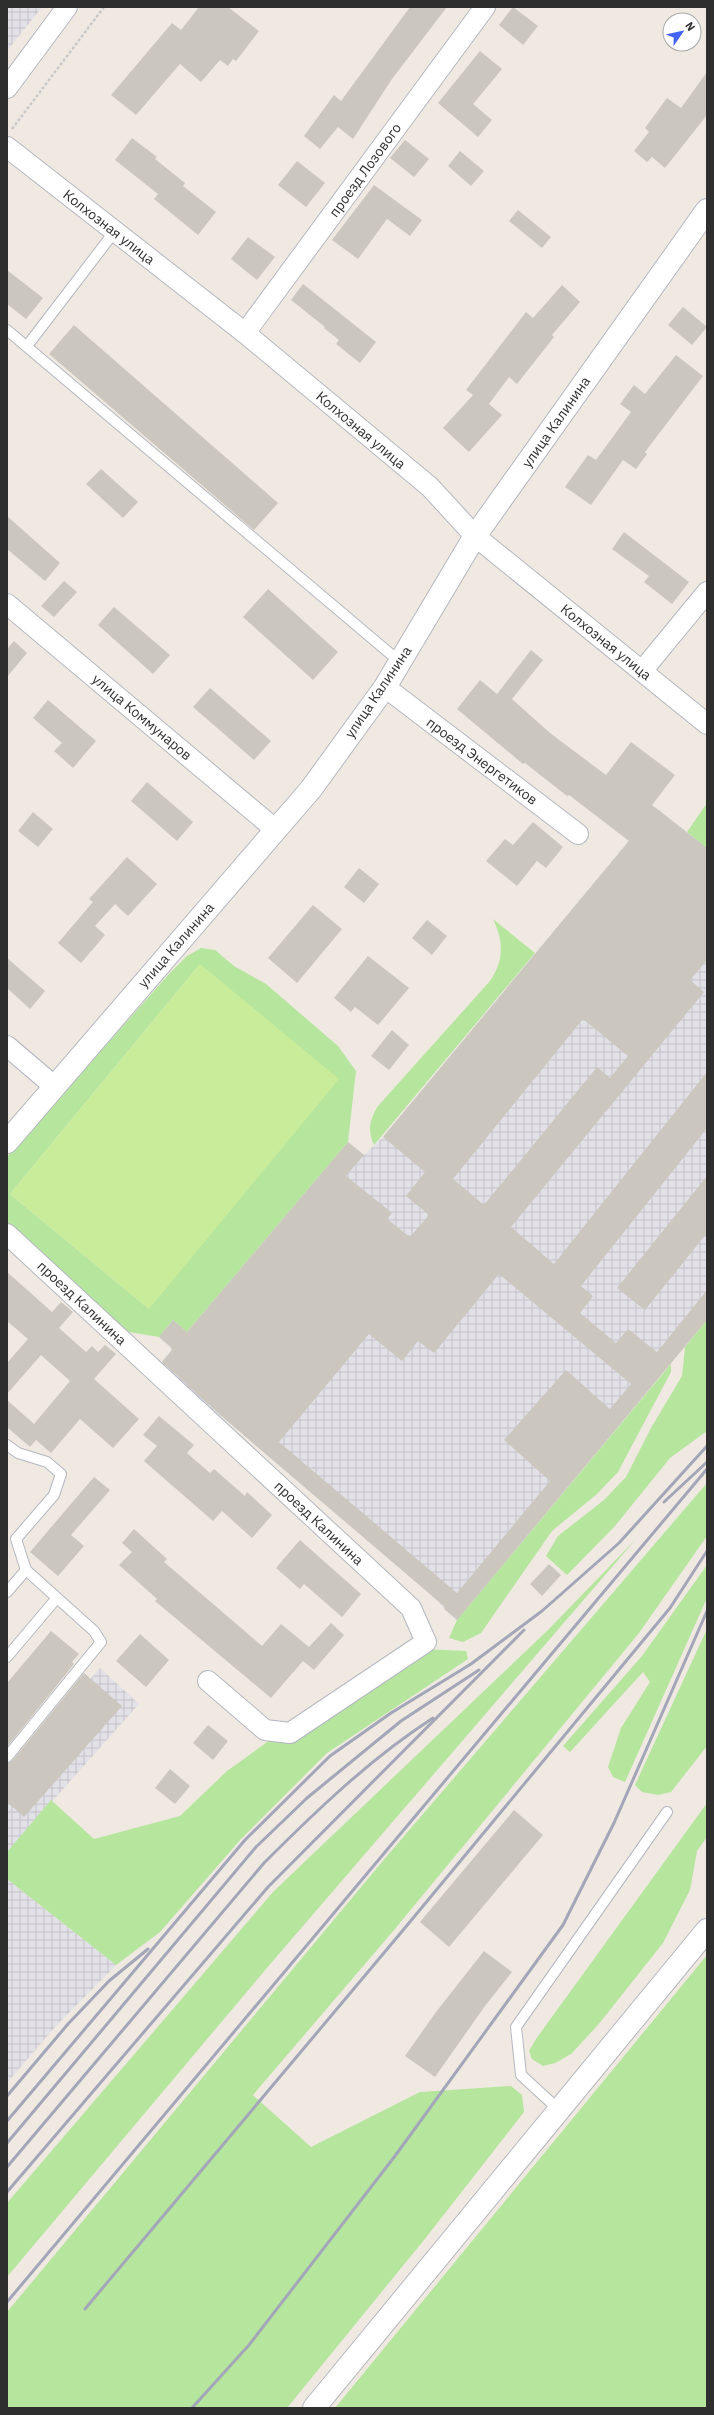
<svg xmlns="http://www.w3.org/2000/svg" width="714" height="2415" font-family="'IBM Plex Sans',sans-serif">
<defs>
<pattern id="industrial-grid" width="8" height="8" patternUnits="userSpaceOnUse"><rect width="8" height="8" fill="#e3e1e8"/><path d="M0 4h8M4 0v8" fill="none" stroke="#c3c1c7"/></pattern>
</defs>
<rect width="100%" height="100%" fill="#efe9e1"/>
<g fill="url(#industrial-grid)">
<path d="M7,7h35l-35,44z"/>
<path d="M656,808l51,40v472l-250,300 -29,-28 -268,-228 12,-15 -13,-12 14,-17 15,12 160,-190 16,13 19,-18z"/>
<path d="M100,1668l39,36 -132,148v-79z"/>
<path d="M7,1879l109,86 -61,62 -48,56z"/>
</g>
<g fill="#b6e59e" fill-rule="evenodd">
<path d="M707,803v45l-20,-16z"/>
<path d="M493,919l42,34 -161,192c-7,-15 -4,-26 4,-39l112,-125c14,-21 14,-39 3,-62z"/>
<path d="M201,948l14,2 19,16 32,18 72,62 18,25 -8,71 -161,190 -14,-12 -14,17 -30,-5 -122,-107v-68l162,-183 18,-18zM200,964l-51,345 -139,-115z"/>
<path d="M707,1320v111l-37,27 -55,68 -48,49 -21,-19 12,-20 46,-36 22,-23 25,-49 31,-52 3,-29z"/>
<path d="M671,1364v8l-53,100 -21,22 -45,37 -71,102 -18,9 -14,-4 8,-18z"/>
<path d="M707,1483v53l-68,97 -245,297 -141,165 58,52 109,-55 91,-6 11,9 2,17 -100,128 -137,168h-280v-96l380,-456z"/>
<path d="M636,1539l-370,430 -259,308v-74l267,-312 274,-261z"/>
<path d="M707,1565v33l-82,184 -12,-5 -5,-10 13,-39 29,-46 -7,-10 -73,80 -7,-6 79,-90z"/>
<path d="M707,1629v117l-36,46 -13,3 -16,-3 -7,-7z"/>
<path d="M423,1649l43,2 2,8 -141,94 -86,86 -81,93 -44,33 -109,-86v-27l44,-52 43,39 86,-23 47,-45 64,-46z"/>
<path d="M707,1803v34l-10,14 -7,39 -27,53 -65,82 -27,29 -16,9 -12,3 -11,-7 -3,-8 7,-12z"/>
<path d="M707,1955v453h-372z"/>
</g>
<path fill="#c9ec9a" d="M200,964l139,115 -190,230 -139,-115z"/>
<g fill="#cbc7bf" fill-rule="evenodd">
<path d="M199,7h29l31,24 -23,30 -3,-2 -5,7 -8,-6 -19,22 -21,-18 -44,51 -25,-20 61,-72 9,7z"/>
<path d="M410,7h37l-55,72 -39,60 -15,-12 -18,22 -16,-13 30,-41 7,6z"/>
<path d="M513,7l25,19 -15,19 -24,-20z"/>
<path d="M480,51l22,18 -29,35 19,16 -14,17 -40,-34z"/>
<path d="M707,72v43l-42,53 -13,-11 -5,5 -13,-11 15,-19 -4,-4 22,-30 14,10z"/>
<path d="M132,138l25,19 -2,2 30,24 -2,3 33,26 -18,23 -44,-36 4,-5 -43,-34z"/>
<path d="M405,140l24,19 -15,18 -24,-19z"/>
<path d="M460,151l24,20 -13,15 -23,-20z"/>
<path d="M297,161l28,22 -19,24 -28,-22z"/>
<path d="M374,185l48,35 -12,16 -23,-17 -29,40 -26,-19z"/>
<path d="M518,210l33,27 -9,11 -33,-27z"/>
<path d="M248,237l27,20 -18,23 -26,-21z"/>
<path d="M7,270l36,28 -17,21 -19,-15z"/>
<path d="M303,284l73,58 -16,21 -24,-19 3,-4 -15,-12 1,-1 -34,-27z"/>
<path d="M562,285l18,17 -28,33 2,2 -37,47 -8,-7 -20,27 13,11 -33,37 -26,-24 30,-33 -7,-5 60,-78 7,6z"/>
<path d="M683,307l24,20 -15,18 -24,-20z"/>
<path d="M74,325l204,178 -24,27 -205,-176z"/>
<path d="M676,355l27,21 -58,76 2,2 -11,15 -13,-9 -32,45 -26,-18 23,-32 8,5 35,-48 -11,-8 14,-19 11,9z"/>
<path d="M101,469l37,33 -15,16 -37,-34z"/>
<path d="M7,516l53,47 -15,18 -38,-32z"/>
<path d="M624,532l65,50 -17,22 -28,-22 5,-6 -37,-27z"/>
<path d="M64,581l13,11 -23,25 -13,-11z"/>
<path d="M268,589l70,63 -25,28 -70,-63z"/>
<path d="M114,607l56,48 -17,19 -55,-49z"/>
<path d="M14,641l13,12 -20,24v-28z"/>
<path d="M531,650l12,10 -31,39 38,34 56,42 25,-33 44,33 -23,30 55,43v112l-17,20 14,12 -193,235 43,37 153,-192v56l-126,158 12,10 -13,17 36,30 12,-14 29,23 50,-62v30l-250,300 -13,-11 1,-2 -226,-193 -57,-52 11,-13 -14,-12 14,-17 14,12 161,-190 16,13 -18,21 46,37 -5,6 23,18 19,-22 -23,-19 19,-24 -42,-35 246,-296 -60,-46 -2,1 -42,-33 -2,1 -66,-55 23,-29 17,14zM583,1019l45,37 -18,22 -13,-11 -113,138 -31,-26zM499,1274l132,110 -21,25 -44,-39 -62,70 46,41 -93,112 -178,-151 90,-108 33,27 16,-20 16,12z"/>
<path d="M210,688l61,53 -17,19 -61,-53z"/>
<path d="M48,700l48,41 -23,27 -19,-17 8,-8 -29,-25z"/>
<path d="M147,782l46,40 -16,19 -46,-40z"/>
<path d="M33,812l20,17 -15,18 -20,-16z"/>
<path d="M533,822l30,25 -17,21 -9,-7 -20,25 -31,-25 19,-22 8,6z"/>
<path d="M127,857l30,27 -29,32 -13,-12 -20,22 10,9 -24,28 -23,-20 35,-41 -4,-3z"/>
<path d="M359,868l20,16 -15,19 -20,-16z"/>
<path d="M313,905l29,24 -45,54 -29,-25z"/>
<path d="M427,920l20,16 -15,19 -20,-17z"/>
<path d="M368,956l41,32 -31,37 -23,-18 -4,5 -17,-14z"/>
<path d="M7,958l38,33 -15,18 -23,-21z"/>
<path d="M392,1030l17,15 -20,25 -18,-14z"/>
<path d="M707,1176v57l-62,77 -28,-22z"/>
<path d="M7,1272l45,40 9,-10 12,10 -14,16 27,24 6,-6 6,6 7,-7 11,9 -22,25 45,40 -26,29 -33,-29 -29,34 -15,-13 -6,7 -23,-20v-27l27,24 36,-43 -29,-26 -34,39v-31l21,-24 -21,-18z"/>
<path d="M159,1416l35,29 -7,8 23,20 4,-4 31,27 2,-4 25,23 -20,23 -30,-27 -9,10 -69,-60 13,-15 -14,-11z"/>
<path d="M94,1477l16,13 -39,45 13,11 -26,30 -28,-24z"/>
<path d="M134,1529l33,30 -3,3 98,84 19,-22 28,23 22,-24 13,12 -30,35 -11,-9 -32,37 -116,-97 2,-2 -38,-34 13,-13 -10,-9z"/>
<path d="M300,1540l61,54 -19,23 -38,-33 -4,5 -24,-21z"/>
<path d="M549,1564l12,11 -19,21 -12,-12z"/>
<path d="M51,1631l28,23 -7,8 2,2 -67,83v-64z"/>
<path d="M140,1634l29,26 -23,27 -30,-26z"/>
<path d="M84,1673l38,33 -98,111 -17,-15v-39l5,-2z"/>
<path d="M208,1725l20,16 -15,19 -20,-17z"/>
<path d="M170,1769l20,17 -15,18 -20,-16z"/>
<path d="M514,1810l29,25 -94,112 -29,-25z"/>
<path d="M484,1951l28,21 -27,34 -50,71 -30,-21 31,-44z"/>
</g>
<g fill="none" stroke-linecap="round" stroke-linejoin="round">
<defs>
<g id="lane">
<path d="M7,330l393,332"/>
<path d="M27,346l88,-115"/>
<path d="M7,1445l11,8 29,9 14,12 -7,21 -38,44 10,31 68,61 7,11 -94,115"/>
<path d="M7,1592l19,-22"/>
<path d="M7,1657l49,-58"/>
<path d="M558,2109l-37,-34 -5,-48 151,-215"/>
</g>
<g id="street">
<path d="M7,88l60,-81"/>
<path d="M7,147l238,186 185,154 45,49 232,188"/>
<path d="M245,333l240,-326"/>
<path d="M7,604l269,226"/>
<path d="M642,671l65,-79"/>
<path d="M385,687l193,147"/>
<path d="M7,1046l47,40"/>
<path d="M7,1234l404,374 15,34 -136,91 -25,-3 -57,-49"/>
</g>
<g id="secondary">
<path d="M7,1142l304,-353 74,-102 90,-151 232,-326"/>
<path d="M314,2408l393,-478"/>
</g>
</defs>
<use href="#lane" stroke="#b4b7c1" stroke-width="12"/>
<use href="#street" stroke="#b4b7c1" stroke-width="22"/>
<use href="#secondary" stroke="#b4b7c1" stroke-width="24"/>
<path stroke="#c9c9c9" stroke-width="2.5" stroke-dasharray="3 2" stroke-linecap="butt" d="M12,129l92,-122"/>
<use href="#lane" stroke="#fff" stroke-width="10"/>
<use href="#street" stroke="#fff" stroke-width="20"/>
<use href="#secondary" stroke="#fff" stroke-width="22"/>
<g stroke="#a3a6b8" stroke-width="3">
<path d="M664,1502l43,-40"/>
<path d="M7,2096l61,-72 41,-43 39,-32"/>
<path d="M7,2121l238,-281 85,-84 61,-43 80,-49 71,-53 77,-68 88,-97"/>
<path d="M7,2143l249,-296 51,-49 94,-77 78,-51"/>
<path d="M7,2167l257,-304c52,-52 107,-105 169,-145"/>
<path d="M7,2192l261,-305 256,-257"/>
<path d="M7,2302l700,-833"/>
<path d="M85,2309l319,-380 266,-321 37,-57"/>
<path d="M192,2408l57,-63 146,-189 168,-231 51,-102 93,-212"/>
</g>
</g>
<g text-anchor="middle" stroke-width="3" stroke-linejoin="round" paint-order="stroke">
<g font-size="14" fill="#2e2e2e" stroke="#fff">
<text transform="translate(365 170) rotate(-54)" y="5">проезд Лозового</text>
<text transform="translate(109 227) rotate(38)" y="5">Колхозная улица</text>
<text transform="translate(556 422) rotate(-55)" y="5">улица Калинина</text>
<text transform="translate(361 430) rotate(40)" y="5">Колхозная улица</text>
<text transform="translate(606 642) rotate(39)" y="5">Колхозная улица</text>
<text transform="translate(378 692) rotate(-56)" y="5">улица Калинина</text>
<text transform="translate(142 717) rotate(40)" y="5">улица Коммунаров</text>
<text transform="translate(482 761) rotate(37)" y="5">проезд Энергетиков</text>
<text transform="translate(176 945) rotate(-49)" y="5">улица Калинина</text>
<text transform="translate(82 1303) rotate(43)" y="5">проезд Калинина</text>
<text transform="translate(319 1523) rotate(43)" y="5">проезд Калинина</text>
</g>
</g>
<rect width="714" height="2415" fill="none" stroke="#2e2e2e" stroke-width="16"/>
<g transform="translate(682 32) rotate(56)"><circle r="19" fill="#ffffff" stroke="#ababab"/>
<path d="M0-3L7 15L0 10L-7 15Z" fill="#4264fb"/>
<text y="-6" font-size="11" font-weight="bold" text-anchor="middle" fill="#2e2e2e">N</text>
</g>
</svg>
